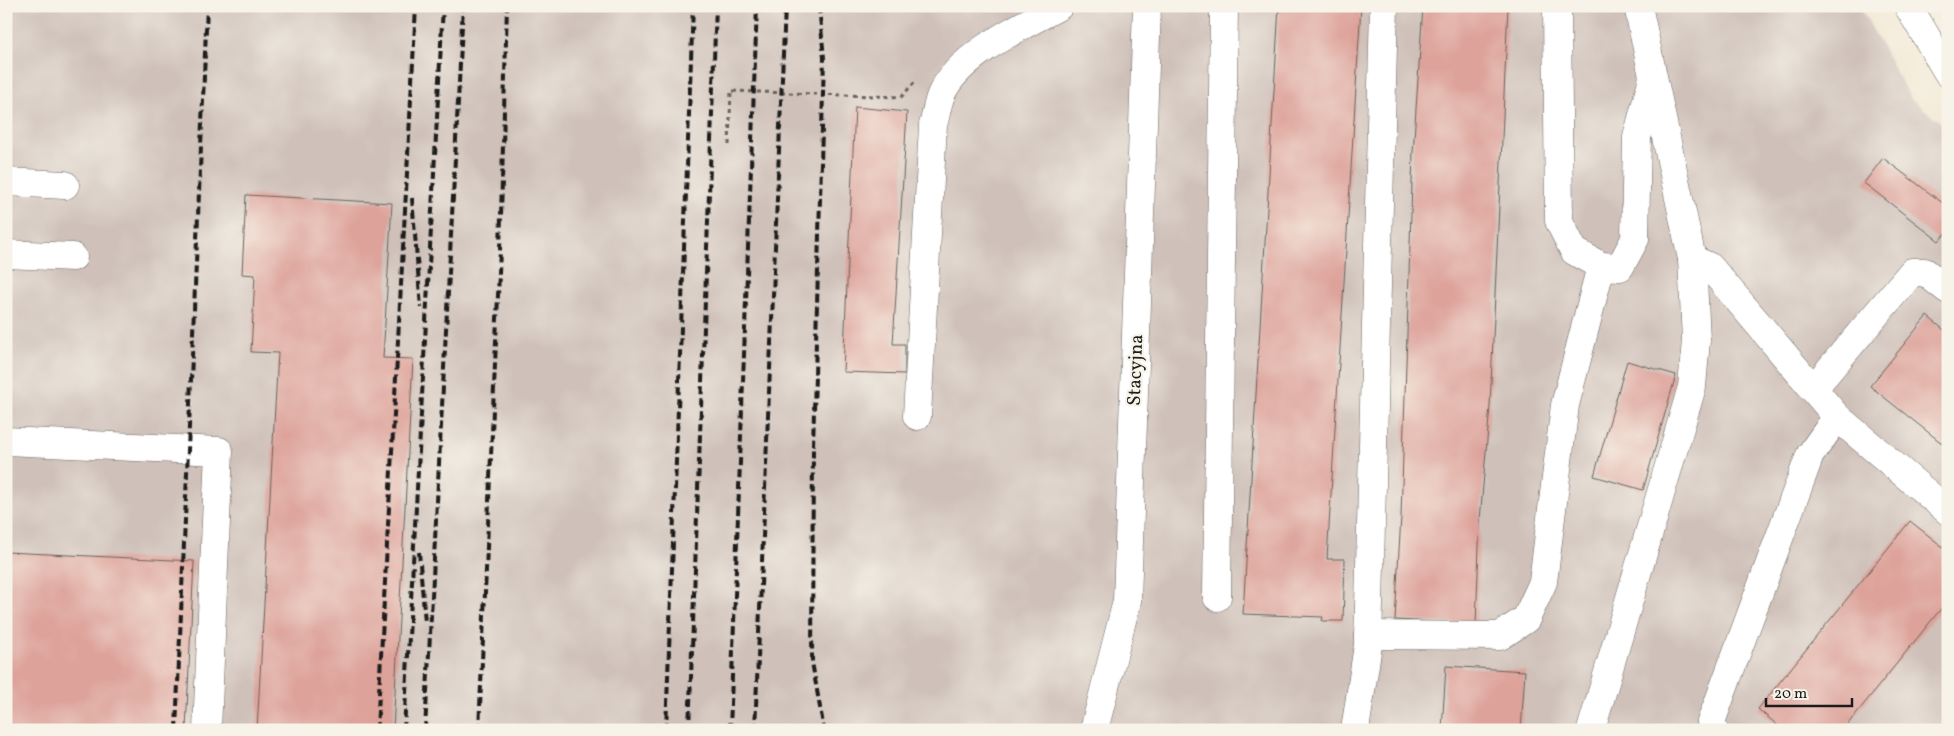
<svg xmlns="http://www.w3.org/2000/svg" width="1954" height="736" font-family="Vollkorn,serif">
<rect width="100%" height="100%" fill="#f7f3e8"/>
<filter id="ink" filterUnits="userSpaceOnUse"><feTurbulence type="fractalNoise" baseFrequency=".02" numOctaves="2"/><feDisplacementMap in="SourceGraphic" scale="10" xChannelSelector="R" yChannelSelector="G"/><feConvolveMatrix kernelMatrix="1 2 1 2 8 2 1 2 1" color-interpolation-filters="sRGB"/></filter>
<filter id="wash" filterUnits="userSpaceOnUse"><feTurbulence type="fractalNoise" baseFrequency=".0096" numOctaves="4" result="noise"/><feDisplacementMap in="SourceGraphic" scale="20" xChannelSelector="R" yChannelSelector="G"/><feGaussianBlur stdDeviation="1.12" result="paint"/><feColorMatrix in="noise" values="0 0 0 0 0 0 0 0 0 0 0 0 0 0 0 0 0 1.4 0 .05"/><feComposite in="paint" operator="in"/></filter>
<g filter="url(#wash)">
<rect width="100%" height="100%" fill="#f3e7d1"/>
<path fill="#cfc1ba" d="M6,6h1854l50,92 38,30v602h-1942z"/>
<g id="blocks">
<g fill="#dda29a">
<path d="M1279,6h82l-34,553h18l-2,62h-21l1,-4 -80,-3z"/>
<path d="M1423,6h85l-18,400 -10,114 -4,104 -81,-4 6,-104 12,-363z"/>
<path d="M855,107l52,5 -14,232h12v30l-62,-2z"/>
<path d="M1883,158l65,49v24l-9,10 -75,-58z"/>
<path d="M246,195l146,8 -9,155 30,1 -20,371h-136l21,-377 -27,-1 4,-77 -13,-1z"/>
<path d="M1927,316l21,17v115l-78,-62z"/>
<path d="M1627,361l49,14 -33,115 -49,-14z"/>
<path d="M1910,521l38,30v49l-105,130h-60l-25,-21z"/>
<path d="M6,552l188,9 -8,169h-180z"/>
<path d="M1446,666l79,5 -4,59h-79z"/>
</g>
</g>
</g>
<g filter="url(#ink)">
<use href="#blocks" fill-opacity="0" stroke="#67635b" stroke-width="1"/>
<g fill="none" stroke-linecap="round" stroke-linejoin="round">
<defs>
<g id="minor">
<path d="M1557,6l2,215 15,30 27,15 19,1 15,-28 2,-102 15,-56"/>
<path d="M1908,6l40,67"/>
<path d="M6,182l59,3"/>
<path d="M6,254l67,3"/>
<path d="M1692,259l18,8 127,150 111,94"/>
<path d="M1813,389l99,-117h13l23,18"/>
<path d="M917,416l16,-291c3,-9 4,-21 8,-30 16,-39 81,-69 118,-89"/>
<path d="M6,441l213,10 -12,279"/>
<path d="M1217,597l7,-591"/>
<path d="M1368,635l132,1 26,-17 17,-37 22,-177 36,-139"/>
<path d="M1094,730l33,-129 20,-595"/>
<path d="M1355,730l13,-85 16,-639"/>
<path d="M1591,730l101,-343 4,-47 -4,-81 -54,-253"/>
<path d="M1714,730l-3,-8 99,-267 27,-38"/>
</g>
</defs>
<use href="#minor" stroke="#67635b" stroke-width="29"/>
<path stroke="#67635b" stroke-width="3" stroke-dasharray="4 4" stroke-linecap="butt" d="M729,145l2,-54 170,6 14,-15"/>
<use href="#minor" stroke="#fff" stroke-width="28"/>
<g stroke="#1c1c1c" stroke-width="4" stroke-dasharray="8 4" stroke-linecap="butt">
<path d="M819,6l5,52 -11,388 -1,216 12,68"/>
<path d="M412,198l9,110"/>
<path d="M419,552l6,70"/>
<path d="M176,730l31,-724"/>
<path d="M377,730l39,-724"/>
<path d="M404,730l39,-724"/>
<path d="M425,730l38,-724"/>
<path d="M479,730l21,-480 7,-244"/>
<path d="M666,730l27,-724"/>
<path d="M689,730l27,-724"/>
<path d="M730,730l27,-724"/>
<path d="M755,730l30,-724"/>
</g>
</g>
</g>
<g text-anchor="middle" stroke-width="4.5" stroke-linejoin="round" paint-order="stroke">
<g font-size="19" fill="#1c1c1c" stroke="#f7f3e8">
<text transform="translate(1134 370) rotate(-88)" y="7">Stacyjna</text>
</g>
</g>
<rect width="1954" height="736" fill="none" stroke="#f7f3e8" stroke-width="25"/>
<path d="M1766 698v8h86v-8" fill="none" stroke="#1c1c1c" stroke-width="2.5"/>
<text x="1774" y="698" font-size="15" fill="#1c1c1c" stroke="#f7f3e8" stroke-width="4" paint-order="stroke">20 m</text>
</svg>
